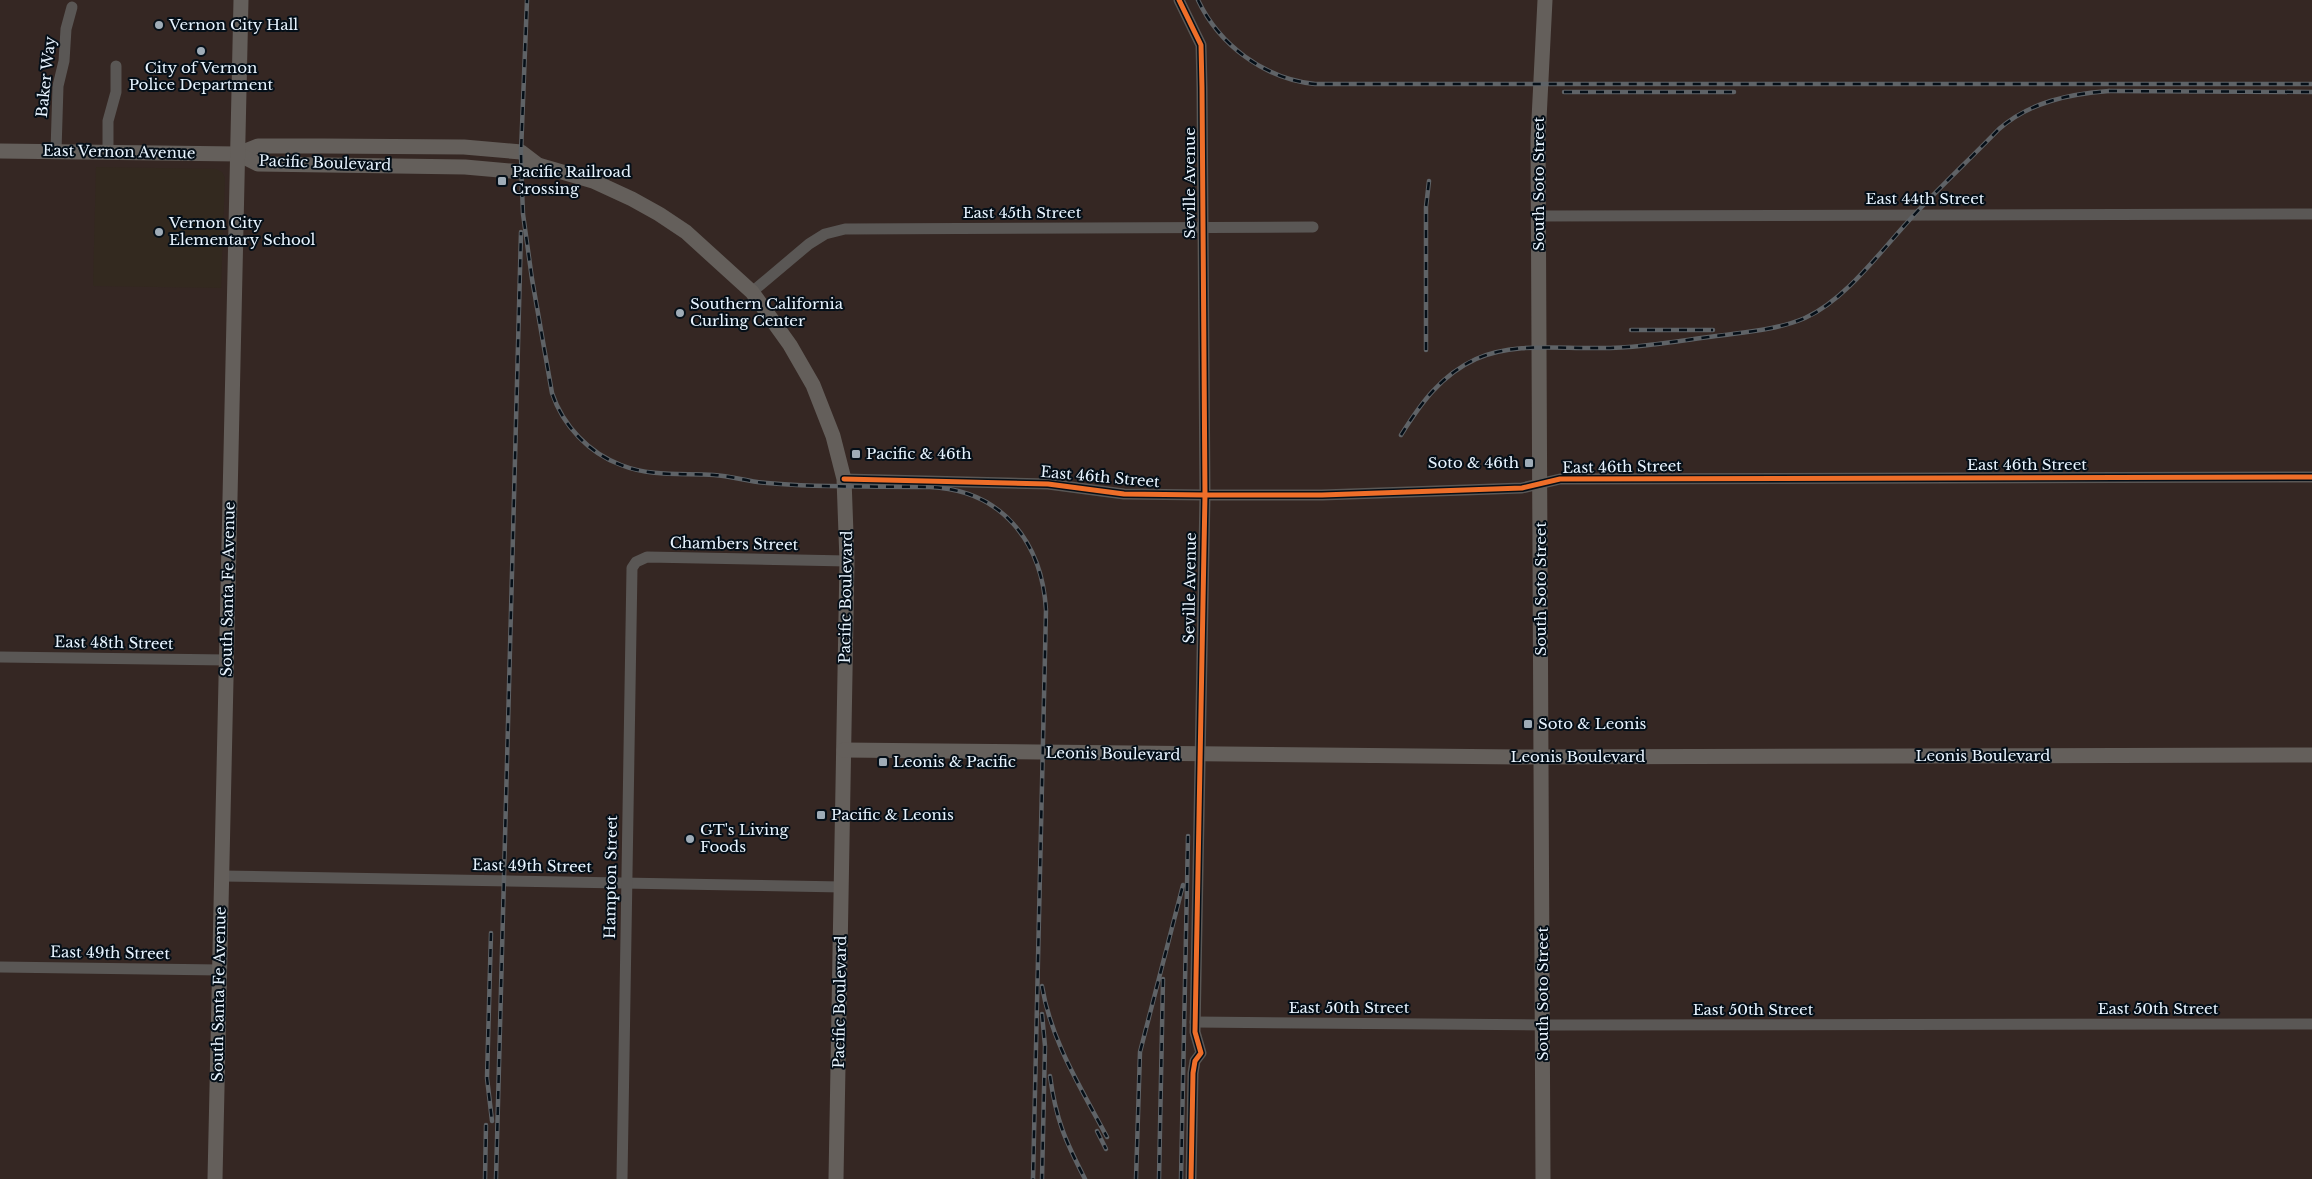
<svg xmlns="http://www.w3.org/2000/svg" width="2312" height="1179" font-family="'Libre Baskerville',serif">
<rect width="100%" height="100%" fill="#182630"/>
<rect fill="#352723" x="0" y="0" width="2312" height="1179"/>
<path fill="#33291f" d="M96,167l120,2 6,3 3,6 -4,110 -128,-2z"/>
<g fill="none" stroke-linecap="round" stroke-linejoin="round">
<g stroke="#5a5755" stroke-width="11">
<path d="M1179,0l22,45 1,43 3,407 -10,537 6,21 -6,8 -2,12 -2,106"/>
<path d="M56,151l2,-65 6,-25 2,-32 6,-22"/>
<path d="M108,152v-31l8,-29v-26"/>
<path d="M1539,216l773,-2"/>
<path d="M752,292l57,-48 16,-10 20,-5 468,-2"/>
<path d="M844,479l204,5 76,10 81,1h117l200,-7 38,-9 752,-2"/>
<path d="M0,657l227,3"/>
<path d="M222,876l620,11"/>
<path d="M0,967l220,3"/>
<path d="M1195,1022l348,3 769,-1"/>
<path d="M622,1179l10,-611 4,-6 11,-5 200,4"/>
</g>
<g stroke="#645f5b" stroke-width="15">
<path d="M0,151l238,3 20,-8h64l142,1 57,5 17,13 55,16 39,18 27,15 27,18 66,60 38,53 23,40 20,51 11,43 3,82 -11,618"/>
<path d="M238,154l20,10 207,3 56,5 17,-7"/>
<path d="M844,750l676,7 792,-2"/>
<path d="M215,1179l26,-1179"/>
<path d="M1543,1179l-5,-1040 7,-139"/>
</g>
<defs>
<g id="rail">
<path d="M1198,0c21,45 67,79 117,84h997"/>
<path d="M2109,91l203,1"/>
<path d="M1564,92h170"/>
<path d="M522,189l1,25 9,65 20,114c11,33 37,60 69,72 30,12 62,8 93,10 18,1 35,7 53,8 54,5 109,3 163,4 72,3 112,55 116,123l-13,569"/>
<path d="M522,195l-1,-43 6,-152"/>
<path d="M1631,330h82"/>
<path d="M1426,350v-143l3,-26"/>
<path d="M1401,435c20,-32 40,-60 75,-76 38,-17 84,-10 124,-11 39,0 77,-7 116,-12 29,-4 61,-6 89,-18 42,-19 77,-69 109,-103 27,-29 57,-57 85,-86 31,-27 70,-35 110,-38"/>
<path d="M491,933l-4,145 5,43"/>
<path d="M1042,986c9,55 39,102 65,151"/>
<path d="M1042,1014l3,32 -3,133"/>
<path d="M1050,1076c6,44 15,64 35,103"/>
<path d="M1097,1131l9,18"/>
<path d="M485,1179l1,-54"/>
<path d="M496,1179l25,-947"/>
<path d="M1136,1179l4,-127 43,-167"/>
<path d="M1159,1179l4,-200"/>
<path d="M1181,1179l7,-343"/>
</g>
</defs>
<use href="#rail" stroke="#5f6367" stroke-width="4.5"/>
<use href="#rail" stroke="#050f18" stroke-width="2.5" stroke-dasharray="8" stroke-linecap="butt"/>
<defs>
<g id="cycleway">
<path d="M1179,0l22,45 1,43 3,407 -10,537 6,21 -6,8 -2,12 -2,106"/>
<path d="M844,479l204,5 76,10 81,1h117l200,-7 38,-9 752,-2"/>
</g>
</defs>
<use href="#cycleway" stroke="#050f18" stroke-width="8"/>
<use href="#cycleway" stroke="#ee6e29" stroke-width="5"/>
</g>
<g fill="#9facb7" stroke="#050f18" stroke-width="2">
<circle cx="159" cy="25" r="5"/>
<circle cx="201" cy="51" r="5"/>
<rect x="497" y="176" width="10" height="10" rx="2.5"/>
<circle cx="159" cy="232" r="5"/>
<circle cx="680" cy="313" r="5"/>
<rect x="851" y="449" width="10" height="10" rx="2.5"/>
<rect x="1524" y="458" width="10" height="10" rx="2.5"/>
<rect x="1523" y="719" width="10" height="10" rx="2.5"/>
<rect x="878" y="757" width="10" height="10" rx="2.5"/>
<rect x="816" y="810" width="10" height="10" rx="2.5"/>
<circle cx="690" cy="839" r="5"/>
</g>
<g text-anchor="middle" stroke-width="4" stroke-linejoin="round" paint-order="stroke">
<g font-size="15" fill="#e8f4ff" stroke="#050f18" text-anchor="start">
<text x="169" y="30">Vernon City Hall</text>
<text x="201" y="73" text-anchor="middle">City of Vernon<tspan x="201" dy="17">Police Department</tspan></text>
<text x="512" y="177">Pacific Railroad<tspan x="512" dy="17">Crossing</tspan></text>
<text x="169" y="228">Vernon City<tspan x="169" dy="17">Elementary School</tspan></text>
<text x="690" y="309">Southern California<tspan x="690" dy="17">Curling Center</tspan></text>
<text x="866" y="459">Pacific &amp; 46th</text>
<text x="1519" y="468" text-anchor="end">Soto &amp; 46th</text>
<text x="1538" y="729">Soto &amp; Leonis</text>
<text x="893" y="767">Leonis &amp; Pacific</text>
<text x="831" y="820">Pacific &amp; Leonis</text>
<text x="700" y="835">GT's Living<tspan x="700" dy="17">Foods</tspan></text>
</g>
<g font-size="15" fill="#e8f4ff" stroke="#050f18">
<text transform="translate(46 77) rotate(-84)" y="5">Baker Way</text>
<text transform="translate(119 152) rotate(1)" y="5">East Vernon Avenue</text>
<text transform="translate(325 163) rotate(2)" y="5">Pacific Boulevard</text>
<text transform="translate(1190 183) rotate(-90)" y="5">Seville Avenue</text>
<text transform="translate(1539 184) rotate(-90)" y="5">South Soto Street</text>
<text x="1925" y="204">East 44th Street</text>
<text x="1022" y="218">East 45th Street</text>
<text x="2027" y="470">East 46th Street</text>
<text transform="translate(1622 467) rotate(-1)" y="5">East 46th Street</text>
<text transform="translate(1100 477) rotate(5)" y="5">East 46th Street</text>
<text transform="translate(734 544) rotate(1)" y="5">Chambers Street</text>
<text transform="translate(1190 588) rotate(-89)" y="5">Seville Avenue</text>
<text transform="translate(228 589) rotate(-89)" y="5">South Santa Fe Avenue</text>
<text transform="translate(1541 589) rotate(-90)" y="5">South Soto Street</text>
<text transform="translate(846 597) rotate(-89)" y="5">Pacific Boulevard</text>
<text transform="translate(114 643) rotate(1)" y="5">East 48th Street</text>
<text transform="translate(1113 754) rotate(1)" y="5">Leonis Boulevard</text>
<text x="1983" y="761">Leonis Boulevard</text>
<text x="1578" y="762">Leonis Boulevard</text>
<text transform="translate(532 866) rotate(1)" y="5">East 49th Street</text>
<text transform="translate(611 877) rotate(-89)" y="5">Hampton Street</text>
<text transform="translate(110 953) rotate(1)" y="5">East 49th Street</text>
<text transform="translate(219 994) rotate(-89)" y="5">South Santa Fe Avenue</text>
<text transform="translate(1543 994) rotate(-90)" y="5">South Soto Street</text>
<text transform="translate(840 1002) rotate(-89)" y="5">Pacific Boulevard</text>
<text x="1349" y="1013">East 50th Street</text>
<text x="2158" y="1014">East 50th Street</text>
<text x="1753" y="1015">East 50th Street</text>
</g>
</g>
</svg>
